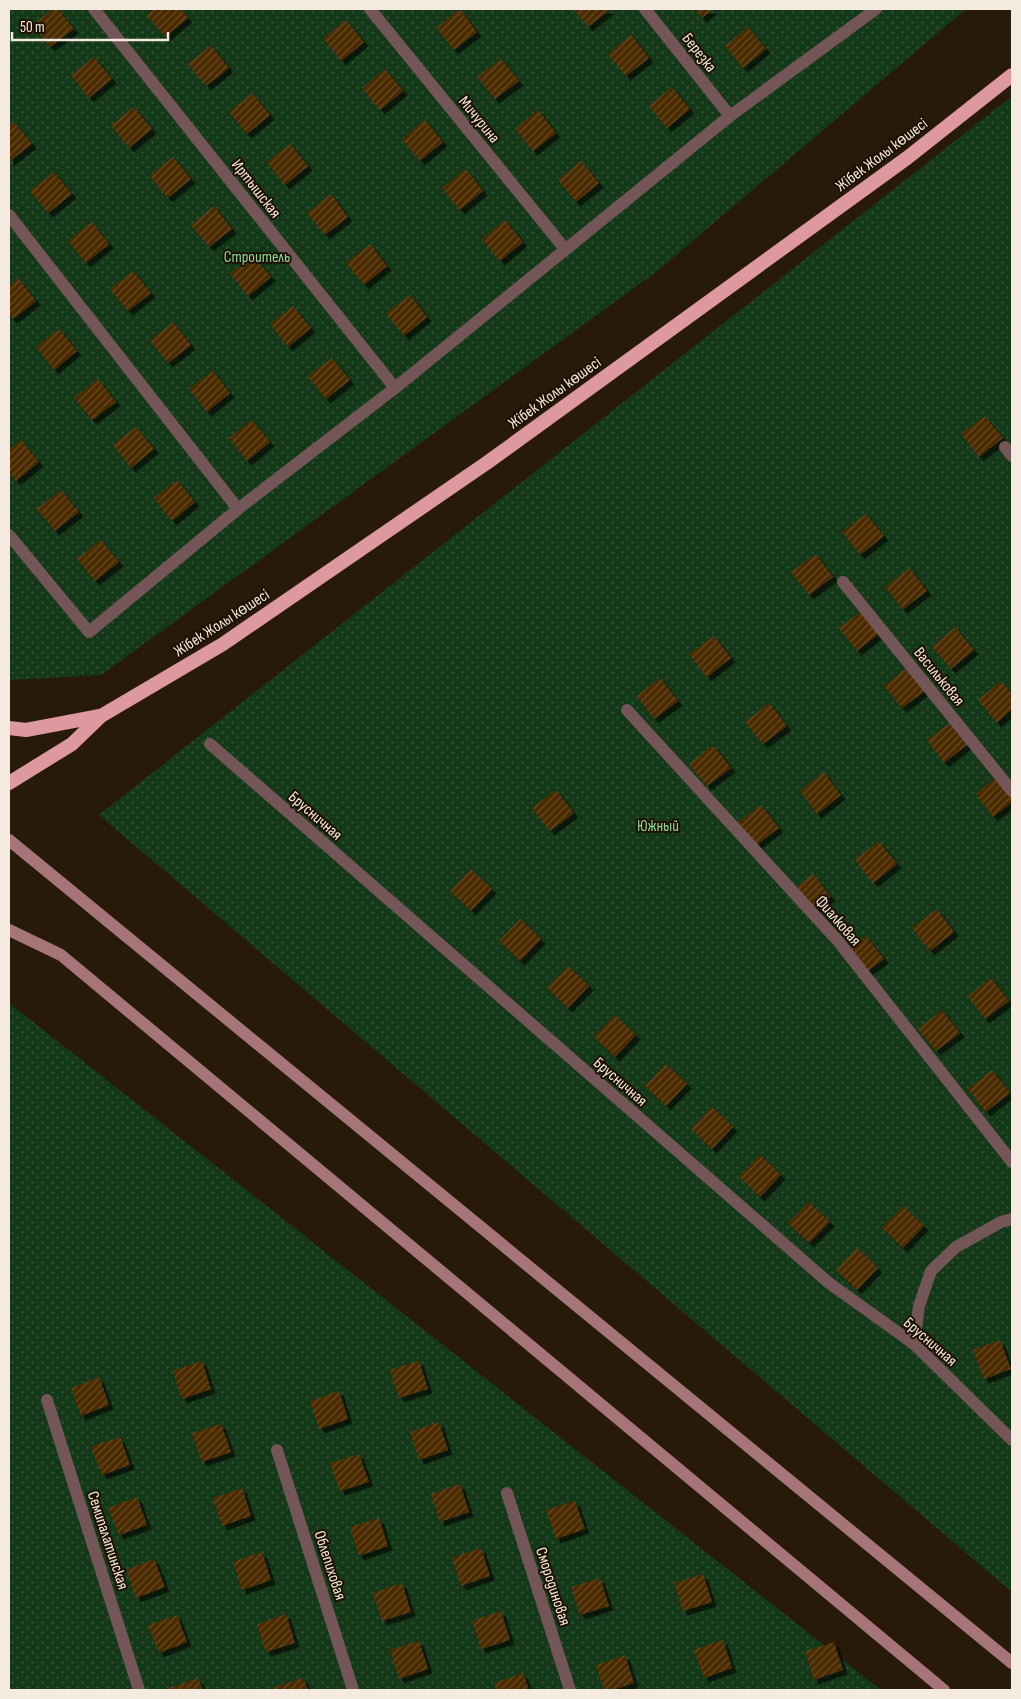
<svg xmlns="http://www.w3.org/2000/svg" width="1021" height="1699" font-family="'Sofia Sans Condensed',sans-serif">
<defs>
<pattern id="garden-dots" width="8" height="8" patternUnits="userSpaceOnUse" patternTransform="scale(1.25)"><rect width="8" height="8" fill="#143919"/><path d="M2 2h.1M6 6h.1" fill="none" stroke="#37563a" stroke-width="1.8" stroke-linecap="round"/></pattern>
<pattern id="building-hatch" width="6" height="6" patternUnits="userSpaceOnUse" patternTransform="scale(1.25)"><rect width="6" height="6" fill="#4c2c00"/><path d="M-1 1l2-2M0 6l6-6M5 7l2-2" fill="none" stroke="#664b25"/></pattern>
<filter id="shadow"><feDropShadow dx="4.5" dy="4.5" stdDeviation="0" flood-color="#0009"/></filter>
</defs>
<rect width="100%" height="100%" fill="#281a09"/>
<g fill="url(#garden-dots)">
<path d="M9,9h957l-310,263 -555,403 -92,5z"/>
<path d="M1012,96v1496l-913,-777z"/>
<path d="M9,1003l872,687h-872z"/>
</g>
<g fill="url(#building-hatch)" filter="url(#shadow)">
<path d="M53,9h5l16,20 -24,18 -18,-22z"/>
<path d="M154,9h27l7,9 -23,19 -18,-22z"/>
<path d="M460,9l17,23 -23,18 -18,-22z"/>
<path d="M573,9h38l-23,18z"/>
<path d="M695,9h18l-11,9z"/>
<path d="M346,20l18,22 -23,19 -18,-23z"/>
<path d="M748,27l18,22 -23,19 -18,-22z"/>
<path d="M631,35l18,23 -23,18 -18,-22z"/>
<path d="M211,45l18,23 -23,18 -18,-22z"/>
<path d="M94,57l18,22 -23,19 -18,-23z"/>
<path d="M501,59l18,22 -24,18 -18,-22z"/>
<path d="M385,69l18,22 -23,19 -18,-22z"/>
<path d="M672,87l18,22 -23,19 -18,-22z"/>
<path d="M252,93l18,22 -23,19 -18,-22z"/>
<path d="M134,107l18,22 -23,19 -18,-23z"/>
<path d="M538,110l18,23 -23,18 -18,-22z"/>
<path d="M425,120l18,22 -23,19 -18,-22z"/>
<path d="M14,122l18,22 -23,18v-36z"/>
<path d="M290,144l18,22 -23,19 -18,-23z"/>
<path d="M173,157l18,22 -23,19 -18,-22z"/>
<path d="M581,161l18,22 -23,19 -18,-22z"/>
<path d="M466,169l17,22 -23,19 -18,-22z"/>
<path d="M54,172l18,22 -24,19 -18,-22z"/>
<path d="M331,194l17,23 -23,18 -18,-22z"/>
<path d="M214,206l18,23 -23,18 -18,-22z"/>
<path d="M505,220l18,22 -23,19 -18,-22z"/>
<path d="M92,222l17,22 -23,19 -18,-22z"/>
<path d="M370,244l17,22 -23,19 -18,-22z"/>
<path d="M253,255l18,22 -23,19 -18,-22z"/>
<path d="M133,271l18,22 -23,18 -18,-22z"/>
<path d="M18,278l18,23 -23,18 -4,-4v-29z"/>
<path d="M410,295l17,22 -23,19 -18,-23z"/>
<path d="M293,306l18,22 -23,19 -18,-23z"/>
<path d="M173,322l18,23 -23,18 -18,-22z"/>
<path d="M59,329l18,22 -23,19 -18,-23z"/>
<path d="M332,358l18,22 -24,19 -18,-23z"/>
<path d="M213,371l17,22 -23,19 -18,-23z"/>
<path d="M98,379l18,23 -24,18 -18,-22z"/>
<path d="M985,416l18,22 -24,19 -18,-23z"/>
<path d="M252,420l18,22 -23,19 -18,-23z"/>
<path d="M136,427l18,22 -23,19 -18,-23z"/>
<path d="M21,440l18,22 -23,19 -7,-9v-22z"/>
<path d="M177,480l18,22 -23,19 -18,-23z"/>
<path d="M61,490l18,22 -24,19 -18,-22z"/>
<path d="M866,514l18,22 -24,19 -18,-23z"/>
<path d="M101,540l18,22 -24,19 -18,-22z"/>
<path d="M816,554l17,23 -24,18 -18,-23z"/>
<path d="M910,568l17,23 -24,18 -18,-22z"/>
<path d="M863,610l18,22 -24,19 -18,-23z"/>
<path d="M955,627l19,23 -23,19 -19,-22z"/>
<path d="M714,636l17,22 -24,19 -18,-23z"/>
<path d="M908,667l18,23 -24,18 -18,-22z"/>
<path d="M660,678l18,23 -24,18 -17,-23z"/>
<path d="M1001,681l11,13v15l-15,14 -19,-23z"/>
<path d="M769,703l18,23 -24,18 -18,-22z"/>
<path d="M951,722l17,22 -24,19 -17,-23z"/>
<path d="M713,745l18,23 -24,18 -18,-22z"/>
<path d="M824,772l17,23 -24,19 -17,-23z"/>
<path d="M998,776l14,18v8l-19,15 -17,-23z"/>
<path d="M556,790l18,23 -24,18 -18,-23z"/>
<path d="M761,805l18,23 -24,18 -18,-23z"/>
<path d="M879,841l18,23 -24,19 -18,-23z"/>
<path d="M471,869l21,20 -21,22 -21,-20z"/>
<path d="M813,874l18,23 -24,18 -18,-22z"/>
<path d="M937,909l17,23 -24,19 -18,-23z"/>
<path d="M520,919l21,20 -21,22 -21,-20z"/>
<path d="M866,936l18,23 -24,18 -17,-23z"/>
<path d="M568,966l21,20 -21,22 -21,-20z"/>
<path d="M991,978l18,23 -24,18 -17,-23z"/>
<path d="M942,1010l18,23 -24,18 -18,-22z"/>
<path d="M615,1015l21,20 -21,22 -21,-20z"/>
<path d="M666,1064l21,20 -21,22 -21,-20z"/>
<path d="M992,1070l18,23 -24,19 -18,-23z"/>
<path d="M712,1107l21,20 -21,22 -21,-20z"/>
<path d="M760,1155l21,20 -21,22 -21,-20z"/>
<path d="M809,1202l21,20 -21,21 -21,-20z"/>
<path d="M903,1206l21,20 -21,22 -21,-20z"/>
<path d="M857,1248l21,20 -21,22 -21,-20z"/>
<path d="M1000,1340l11,29 -27,10 -11,-29z"/>
<path d="M202,1361l9,28 -29,10 -9,-28z"/>
<path d="M419,1361l9,28 -29,9 -9,-28z"/>
<path d="M99,1377l10,28 -28,11 -10,-28z"/>
<path d="M339,1391l9,28 -29,10 -9,-28z"/>
<path d="M439,1422l9,28 -29,10 -9,-28z"/>
<path d="M221,1424l10,28 -29,10 -10,-29z"/>
<path d="M120,1437l10,28 -28,10 -11,-28z"/>
<path d="M359,1454l10,28 -29,9 -10,-28z"/>
<path d="M460,1484l9,28 -29,10 -9,-28z"/>
<path d="M242,1488l9,28 -29,10 -9,-28z"/>
<path d="M137,1497l10,28 -28,10 -11,-27z"/>
<path d="M575,1501l10,28 -29,10 -10,-29z"/>
<path d="M379,1518l9,28 -29,10 -9,-29z"/>
<path d="M481,1548l9,28 -29,10 -9,-28z"/>
<path d="M262,1552l9,28 -29,10 -9,-28z"/>
<path d="M154,1559l11,28 -29,11 -10,-28z"/>
<path d="M703,1574l9,28 -29,9 -9,-28z"/>
<path d="M600,1578l9,28 -29,9 -9,-28z"/>
<path d="M402,1583l9,29 -29,9 -9,-28z"/>
<path d="M501,1611l9,29 -29,9 -9,-28z"/>
<path d="M286,1614l9,29 -29,9 -9,-28z"/>
<path d="M177,1615l10,27 -28,11 -11,-28z"/>
<path d="M723,1640l9,28 -28,10 -10,-28z"/>
<path d="M419,1641l9,28 -29,10 -9,-29z"/>
<path d="M834,1642l9,28 -29,10 -9,-29z"/>
<path d="M625,1655l9,28 -21,7h-9l-8,-25z"/>
<path d="M523,1673l6,17h-33l-2,-7z"/>
<path d="M198,1678l5,12h-33l-1,-2z"/>
<path d="M303,1678l5,12h-33l-1,-3z"/>
</g>
<g fill="none" stroke-linecap="round" stroke-linejoin="round">
<g stroke="#745558" stroke-width="12">
<path d="M94,9l301,379"/>
<path d="M370,9l195,240"/>
<path d="M645,9l85,107"/>
<path d="M9,215l229,294"/>
<path d="M1005,447l7,9"/>
<path d="M9,535l80,97 149,-123 157,-121 335,-272 146,-107"/>
<path d="M843,582l169,209"/>
<path d="M627,710l211,231 174,221"/>
<path d="M210,744l619,539 85,61 98,96"/>
<path d="M914,1344l5,-38 12,-35 25,-24 45,-25 11,-3"/>
<path d="M47,1400l92,290"/>
<path d="M277,1450l76,240"/>
<path d="M507,1493l63,197"/>
</g>
<g stroke="#a5757a" stroke-width="12">
<path d="M9,840l1003,823"/>
<path d="M9,930l52,25 883,735"/>
</g>
<g stroke="#de98a0" stroke-width="14">
<path d="M9,728l17,2 74,-14"/>
<path d="M9,783l63,-39 29,-28 122,-72 265,-182 419,-304 105,-83"/>
</g>
</g>
<g text-anchor="middle" stroke-width="4" stroke-linejoin="round" paint-order="stroke">
<g font-size="16" fill="#f4eae0" stroke="#1e1003">
<text transform="translate(700 52) rotate(52)" y="6">Березка</text>
<text transform="translate(480 119) rotate(51)" y="6">Мичурина</text>
<text transform="translate(881 154) rotate(-37)" y="6">Жібек Жолы көшесі</text>
<text transform="translate(257 188) rotate(52)" y="6">Иртышская</text>
<text transform="translate(554 392) rotate(-36)" y="6">Жібек Жолы көшесі</text>
<text transform="translate(221 622) rotate(-33)" y="6">Жібек Жолы көшесі</text>
<text transform="translate(940 676) rotate(51)" y="6">Васильковая</text>
<text transform="translate(316 815) rotate(41)" y="6">Брусничная</text>
<text transform="translate(839 920) rotate(49)" y="6">Фиалковая</text>
<text transform="translate(621 1081) rotate(41)" y="6">Брусничная</text>
<text transform="translate(931 1341) rotate(41)" y="6">Брусничная</text>
<text transform="translate(109 1540) rotate(72)" y="6">Семипалатинская</text>
<text transform="translate(331 1565) rotate(72)" y="6">Облепиховая</text>
<text transform="translate(554 1586) rotate(72)" y="6">Смородиновая</text>
</g>
<g font-size="16" fill="#8dd894" stroke="#1e1003">
<text x="257" y="262">Строитель</text>
<text x="658" y="831">Южный</text>
</g>
</g>
<rect width="1021" height="1699" fill="none" stroke="#f4eae0" stroke-width="20"/>
<path d="M12 32v8h156v-8" fill="none" stroke="#f4eae0" stroke-width="2.5"/>
<text x="20" y="32" font-size="15" fill="#f4eae0" stroke="#1e1003" stroke-width="4" paint-order="stroke">50 m</text>
</svg>
